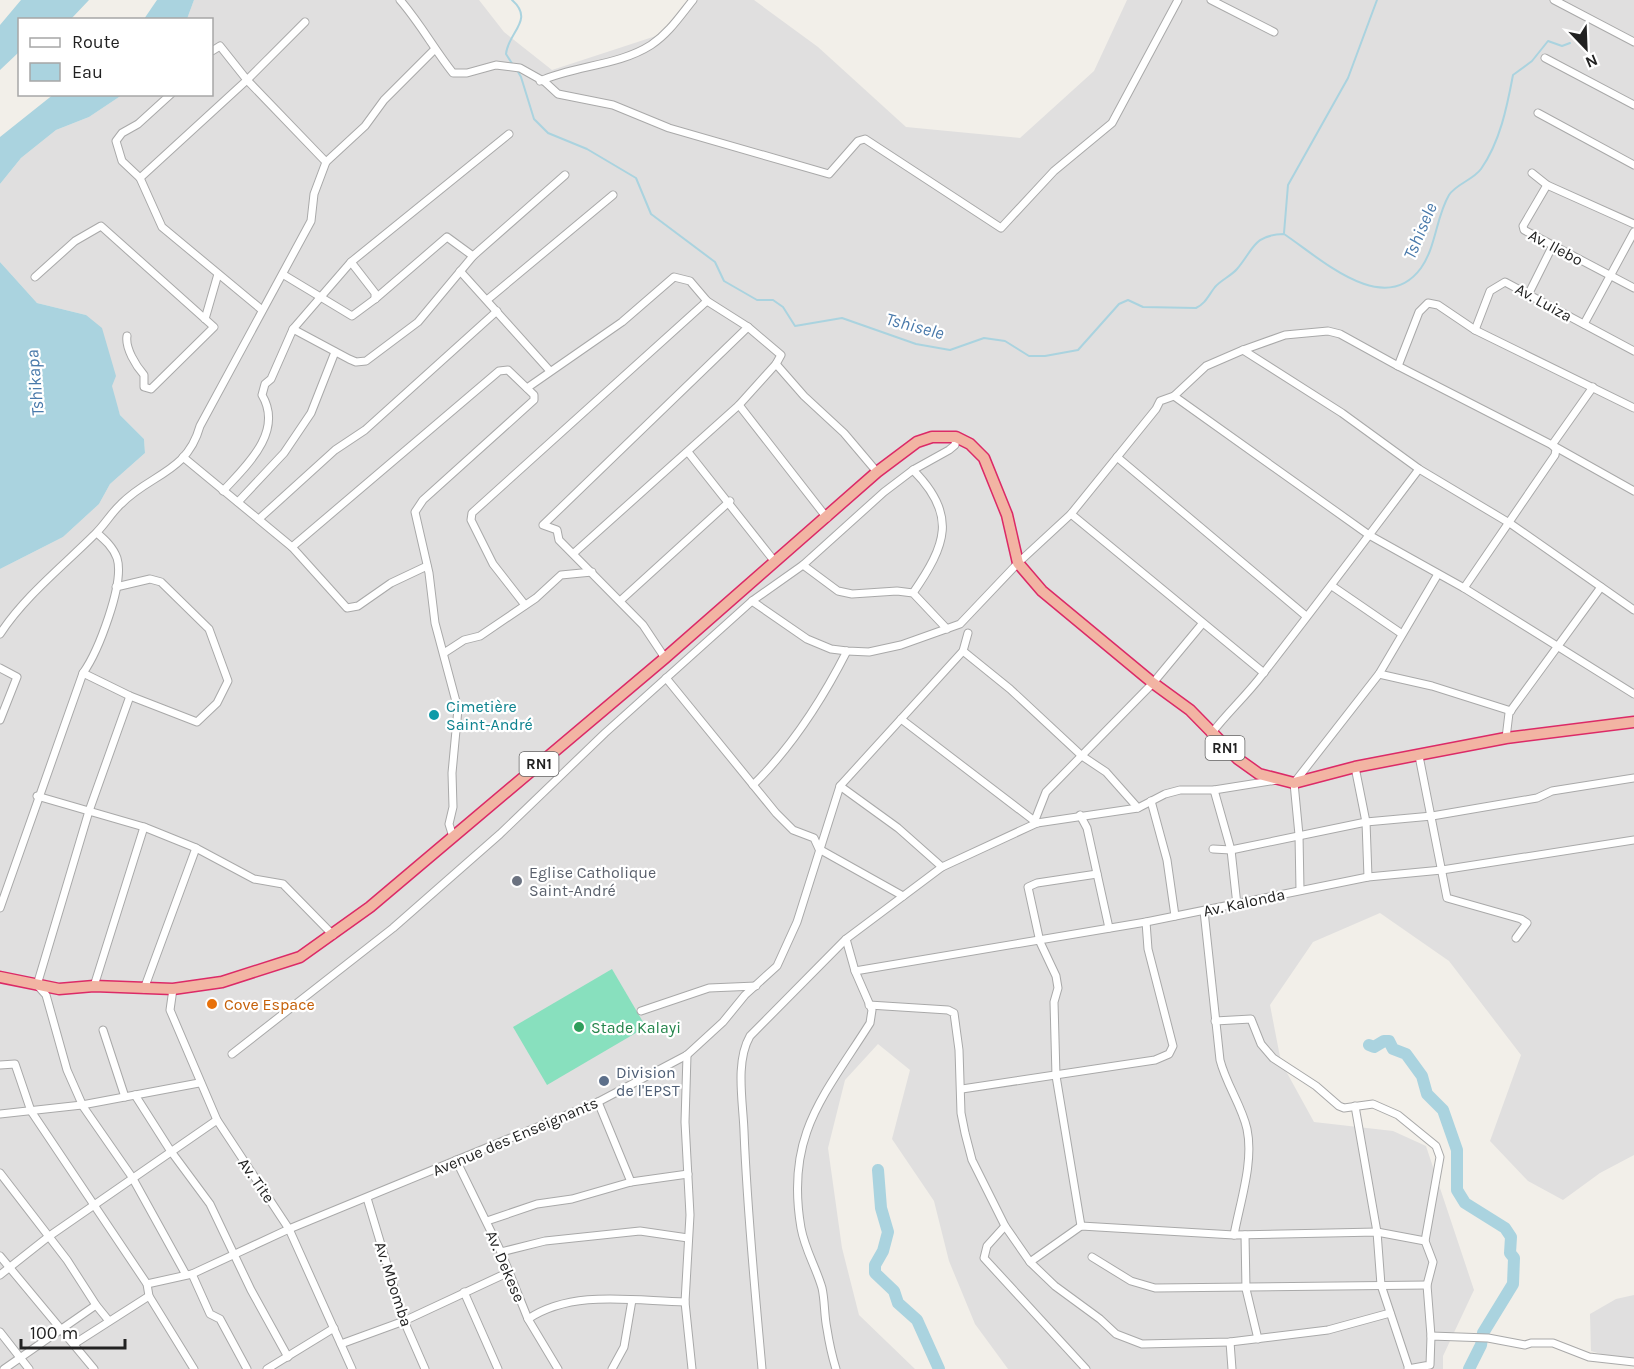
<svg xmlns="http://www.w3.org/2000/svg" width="1634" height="1369" font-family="Karla,sans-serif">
<rect width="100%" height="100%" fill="#f2efe9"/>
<g fill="#e0dfdf">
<path d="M194,0h285l25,32 48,38 110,-36 27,-34h65l64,47 88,80 114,11 74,-67 33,-71h507v1155l-34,18 -37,27 -35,-19 -38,-40 31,-86 -72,-94 -69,-48 -67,29 -43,63 11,57 33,60 79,9 33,15 48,144 -31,66v13h-435l-33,-45 -26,-63 -15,-60 -42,-62 18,-69 -32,-26 -33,36 -17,68 14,100 17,67 56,54h-915v-800l63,-32 36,-33 11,-20 35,-31 -1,-14 -24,-24 -34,-100 -49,-12 -37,-41v-78l21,-26 35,-28 33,-13 33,-22 90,-1v-74l-25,-1z"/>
<path d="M1634,1295v69l-43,-13 -1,-37 26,-15z"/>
</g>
<path fill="#88e0be" d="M612,969l34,58 -99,58 -34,-58z"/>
<g fill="#aad3df">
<path d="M21,0h68l-18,19 -51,1 -1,32 -19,18v-45z"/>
<path d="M157,0h37l-7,19h-43z"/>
<path d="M54,94l68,1 -33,22 -33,13 -35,28 -21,26v-47z"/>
<path d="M0,262l37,41 49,12 16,13 14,48 -4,10 8,29 24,24 1,14 -35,31 -11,20 -36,33 -63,32z"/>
</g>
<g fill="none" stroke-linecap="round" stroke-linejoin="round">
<g stroke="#aad3df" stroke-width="2">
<path d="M512,0c23,20 -4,32 -6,54l7,11"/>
<path d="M517,70l4,7 13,42 14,14 39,16 49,29 15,36 64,48 9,19 33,19h16l10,7 12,19 47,-8 74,26 34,6 34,-12 21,3 24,15h16l33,-6 41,-46 9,-4 15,7 53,1c10,-5 12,-12 19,-21 6,-7 16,-11 22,-18 17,-20 16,-34 47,-35 36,24 100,85 137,34 15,-21 15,-51 28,-73 7,-11 24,-15 32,-26 19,-27 26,-62 32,-94l19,-14 16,-20 14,5 8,-3"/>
<path d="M1284,233l4,-48 60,-107 29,-78"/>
</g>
<g stroke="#aad3df" stroke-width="12">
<path d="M1369,1045l5,2 10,-6h5l4,8 13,5 16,22 5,18 16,16 14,40v40l8,13 40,25 6,9 -1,16 4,5 -1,26 -30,49 -2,12 -12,24"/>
<path d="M878,1170l3,38 7,24 -5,19 -8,14v8l19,18 4,12 19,17 22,49"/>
</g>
<defs>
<g id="minor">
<path d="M400,0c20,23 34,49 53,73h14l29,-8 24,3 25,14 13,12 55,11 56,23 160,46 29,-33 7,-2 136,89 53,-57 58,-48 66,-123"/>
<path d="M1211,0l63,32"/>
<path d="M1554,0l80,42"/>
<path d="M212,51l8,-5 27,34 79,82"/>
<path d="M1545,58l89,47"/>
<path d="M540,81c36,-16 78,-15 111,-36 18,-12 29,-29 42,-45"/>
<path d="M171,94l-33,30 -16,9 -6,8 6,20 18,17 22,49 100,83"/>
<path d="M1538,113l96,52"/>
<path d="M1532,173l15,12 87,39"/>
<path d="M140,178l107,-98 58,-58"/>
<path d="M1547,185l-24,41 1,4 110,58"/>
<path d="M351,262l24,31v6"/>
<path d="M460,271l90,100"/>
<path d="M284,275l68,41 23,-17 72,-62 26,19"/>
<path d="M35,277l40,-36 26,-15 113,101 -63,62 -7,-2v-12c-8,-9 -19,-27 -17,-39"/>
<path d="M1529,293l24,-48"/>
<path d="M487,300l126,-105"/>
<path d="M205,319l13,-45"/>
<path d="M1584,324l50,-92"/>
<path d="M293,329l56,30 7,3 10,-1 52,-39 55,-66 92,-81"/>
<path d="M1475,330l15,-39 15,-9 129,69"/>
<path d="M1243,350l99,63 77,56 92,55 123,86"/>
<path d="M776,364l28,32 40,37 33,39"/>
<path d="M1398,366l21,-54 9,-9 10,2 37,25 159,78"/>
<path d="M527,388l95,-66 52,-45 16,4 17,20 41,26 33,28 -5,9 -37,41 -165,148"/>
<path d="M1174,396l195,139 95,53 170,106"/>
<path d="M739,405l88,113"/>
<path d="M688,452l87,110"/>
<path d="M183,457l109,90 55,61 11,-2 33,-23 36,-17"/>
<path d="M1117,457l189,159"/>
<path d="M223,491c23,-25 61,-59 39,-96l3,-11 6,-5 22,-50 58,-67 158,-128"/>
<path d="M238,502l46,-49 27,-40 24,-61"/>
<path d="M1071,514l193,159"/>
<path d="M260,518l75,-68 30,-20 132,-119"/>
<path d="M292,547l207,-176 9,-1 26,25v5l-111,100 -8,12 14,61 6,50 23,86 -6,64 1,34 -4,17 4,13"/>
<path d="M803,565l35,26 14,3 45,-3 16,2 34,36"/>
<path d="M1332,586l70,48"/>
<path d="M1464,588l91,-133 1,-6 -4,-4 41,-58"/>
<path d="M913,593c33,-48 45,-78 0,-123"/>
<path d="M620,601l110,-100"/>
<path d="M752,601l55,38 24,10 16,2 22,1 32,-7 59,-21 58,-61 53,-49 85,-105 4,-8 14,-5 32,-30 37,-16 42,-15 43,-4 12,3 58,32 154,79 82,46"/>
<path d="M525,605l-32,-41 -22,-44 1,-7 235,-212"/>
<path d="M0,634c25,-38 62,-67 94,-99 10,-9 17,-22 27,-31 29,-30 66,-31 79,-78l111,-205 3,-27 12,-32 39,-36 19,-26 50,-50"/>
<path d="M963,651l47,38 72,67 24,16 32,36"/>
<path d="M444,653l20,-13 16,-4 56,-38 25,-23 31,-3"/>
<path d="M665,658l-22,-33 -84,-85 -2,-10 -14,-5 205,-198"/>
<path d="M0,668l17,9 -17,43"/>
<path d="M83,673l47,23 67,26 20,-19 11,-22 -19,-52 -48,-47 -11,-3 -34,8"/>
<path d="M1379,674l53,12 79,25"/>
<path d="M666,678l110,135 17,17 21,8 5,11 84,47"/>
<path d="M901,719l136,104"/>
<path d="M1211,734c16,-21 35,-38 51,-59 53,-68 105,-137 157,-206"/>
<path d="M1506,738l3,-25 92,-126"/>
<path d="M1419,756l28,142 74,21 6,4 -11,15"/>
<path d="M1355,767l11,55 2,55"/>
<path d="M753,785c40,-39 69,-85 94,-134"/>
<path d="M840,786l58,42 44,39"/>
<path d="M1214,790l17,60 6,55"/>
<path d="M37,796l107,31 52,21 58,31 29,5 50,51"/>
<path d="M1151,801l16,59 8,56"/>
<path d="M1080,815l7,13 22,100"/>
<path d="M1035,820l11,-28 107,-109 49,-59"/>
<path d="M1213,849l18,1 135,-28 66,-6 105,-18 15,-7 82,-13"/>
<path d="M1300,890l-1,-55 -5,-52 85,-109 59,-100"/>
<path d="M0,908l83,-235c15,-21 42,-90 34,-115 -4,-11 -12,-18 -20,-25"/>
<path d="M1204,911l16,149c6,24 22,46 27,69 7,33 -7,73 -13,106"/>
<path d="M855,971l291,-49 222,-45 74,-7 192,-30"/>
<path d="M94,986l50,-159"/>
<path d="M144,989l52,-141"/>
<path d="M173,989l-3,21 47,110 72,109 63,140"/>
<path d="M869,1005l79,5 6,3 5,37 2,63 4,20 7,27 33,66 25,36 25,24 45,33 16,15 26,10 88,-2 98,-12 62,-17"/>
<path d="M641,1011l68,-23 47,-2"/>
<path d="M1215,1021l36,-2 10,25 12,14 43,28 23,20 5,2 29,-4 25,11 38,31 4,11 -15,84 8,21 -6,23 4,51"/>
<path d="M103,1030l22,67"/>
<path d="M232,1054l161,-126 107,-94 105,-101 147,-132 51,-36 81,-73 29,-22 36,-20 6,-5 1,-8"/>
<path d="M687,1055l-2,67 5,93 -5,87 7,67"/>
<path d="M0,1065l15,-1 16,47 116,173 2,12 45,73"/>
<path d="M962,1089l193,-29 14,-6 4,-8 -25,-97 -2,-27"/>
<path d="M135,1095l35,55 40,54 41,86 37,67"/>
<path d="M598,1102l33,80"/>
<path d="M82,1104l-15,-34 -21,-75 -9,-10 52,-174 41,-115"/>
<path d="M82,1105l50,72 53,96"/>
<path d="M1355,1106l22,126 4,53 28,84"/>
<path d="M0,1114l82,-9 117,-22"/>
<path d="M456,1160l45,92 27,67 30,50"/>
<path d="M0,1173l67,87 29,45 13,16"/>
<path d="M367,1198l37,123 21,48"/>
<path d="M487,1221l50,-17 35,-5 59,-17 57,-8"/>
<path d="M1005,1226l-18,20 -3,12 102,111"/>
<path d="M1081,1226l-25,-150 -2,-74 4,-14 -2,-12 -16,-34 -12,-55 9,-4 60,-9"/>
<path d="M1245,1235l1,54 12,50"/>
<path d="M501,1252l44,-11 95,-10 48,7"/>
<path d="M0,1256l94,113"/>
<path d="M1092,1257l39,24 24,7 272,-3"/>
<path d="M1030,1262l51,-36 153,9 143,-3 48,9"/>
<path d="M192,1274l18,40 10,5 27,50"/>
<path d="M0,1275l48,-38 169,-117"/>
<path d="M147,1284l45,-10 97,-45 309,-127 89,-47 36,-33 22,-27 32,-29 20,-44 43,-136 123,-135 5,-18"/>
<path d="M464,1292l34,77"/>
<path d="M528,1319c45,-30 106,-18 157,-17"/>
<path d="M0,1332l29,37"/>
<path d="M1230,1342l2,27"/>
<path d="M74,1344l75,-48"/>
<path d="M341,1344l63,-23 105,-49"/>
<path d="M4,1369l92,-64"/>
<path d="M267,1369l67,-41"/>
<path d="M612,1369l12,-22 8,-47"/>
<path d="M762,1369c-7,-79 -15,-159 -18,-238 -1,-29 -9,-69 6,-95l96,-97 96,-72 95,-44 101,-15 27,-14 15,-4h34l63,-10"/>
<path d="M836,1369c-4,-13 -7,-27 -9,-40 -3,-14 -2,-28 -5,-41 -6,-21 -17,-38 -21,-60 -16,-93 23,-132 69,-205l2,-13 -17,-39 -9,-32"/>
<path d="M1408,1369l22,-4 1,-29 57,2 37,7 6,-2h22l36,14 45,5"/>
</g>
<path id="trunk" d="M0,977l59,12 35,-3 79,3 49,-7 78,-25 70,-50 295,-249 212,-186 40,-30 15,-5h24l14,7 14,14 23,57 11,48 24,28 111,92 37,27 48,49 21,15 35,9 61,-16 151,-29 128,-16"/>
</defs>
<use href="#minor" stroke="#a9a9a9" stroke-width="9"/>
<use href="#trunk" stroke="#dc2a67" stroke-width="13"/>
<use href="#minor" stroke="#fff" stroke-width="7"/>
<use href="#trunk" stroke="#f2b4a3" stroke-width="10"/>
</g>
<circle fill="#0f9aa8" stroke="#fff" stroke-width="2" cx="434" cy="715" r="6"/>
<circle fill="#6b7280" stroke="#fff" stroke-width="2" cx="517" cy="881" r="6"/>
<circle fill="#e8710a" stroke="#fff" stroke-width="2" cx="212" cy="1004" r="6"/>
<circle fill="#2e9e5b" stroke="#fff" stroke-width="2" cx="579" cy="1027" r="6"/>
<circle fill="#5c6f8a" stroke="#fff" stroke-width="2" cx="604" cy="1081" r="6"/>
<g text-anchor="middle" stroke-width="4.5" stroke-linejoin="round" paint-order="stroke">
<g fill="#fff" stroke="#646464" stroke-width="1.5">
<rect x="1205.5" y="736" width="39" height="24" rx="4.5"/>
<rect x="519.5" y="752" width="39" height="24" rx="4.5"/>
</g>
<g font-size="15" font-weight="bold" fill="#222">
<text x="1225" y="753">RN1</text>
<text x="539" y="769">RN1</text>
</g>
<g font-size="16" fill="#222" stroke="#fff">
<text transform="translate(1556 247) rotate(28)" y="6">Av. Ilebo</text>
<text transform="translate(1544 302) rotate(29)" y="6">Av. Luiza</text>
<text transform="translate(1244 902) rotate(-12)" y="6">Av. Kalonda</text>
<text transform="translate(515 1136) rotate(-23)" y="6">Avenue des Enseignants</text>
<text transform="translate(257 1180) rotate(55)" y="6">Av. Tite</text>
<text transform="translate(506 1266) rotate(67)" y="6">Av. Dekese</text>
<text transform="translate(394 1284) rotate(72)" y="6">Av. Mbomba</text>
</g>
<g font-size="16" fill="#0d838f" stroke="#fff" text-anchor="start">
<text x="446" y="712">Cimetière<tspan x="446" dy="18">Saint-André</tspan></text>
</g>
<g font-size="16" fill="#5b616d" stroke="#fff" text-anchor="start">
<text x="529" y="878">Eglise Catholique<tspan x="529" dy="18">Saint-André</tspan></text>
</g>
<g font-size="16" fill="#c56008" stroke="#fff" text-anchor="start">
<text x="224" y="1010">Cove Espace</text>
</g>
<g font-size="16" fill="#27864d" stroke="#fff" text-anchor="start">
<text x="591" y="1033">Stade Kalayi</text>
</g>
<g font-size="16" fill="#4e5e75" stroke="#fff" text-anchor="start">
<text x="616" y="1078">Division<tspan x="616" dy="18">de l'EPST</tspan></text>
</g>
<g font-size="18" font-style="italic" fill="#4a7aab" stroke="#fff">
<text transform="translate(1420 231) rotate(-67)" y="6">Tshisele</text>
<text transform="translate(915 326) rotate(15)" y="6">Tshisele</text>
<text transform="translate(35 383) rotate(-95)" y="6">Tshikapa</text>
</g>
</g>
<rect x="18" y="18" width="195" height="78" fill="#ffffff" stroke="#a7a7a7" stroke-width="1.5"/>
<rect x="30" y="38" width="30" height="9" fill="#ffffff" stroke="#a7a7a7" stroke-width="1.5"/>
<text x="72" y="48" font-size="18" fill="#222222">Route</text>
<rect x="30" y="63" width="30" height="18" fill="#aad3df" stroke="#a7a7a7" stroke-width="1.5"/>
<text x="72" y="78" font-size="18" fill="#222222">Eau</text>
<g transform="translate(1586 48) rotate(157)" stroke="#ffffff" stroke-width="4.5" paint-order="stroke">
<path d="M0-4.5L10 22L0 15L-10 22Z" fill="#222222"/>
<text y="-9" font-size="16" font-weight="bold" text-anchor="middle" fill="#222222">N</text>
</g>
<path d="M21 1339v9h104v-9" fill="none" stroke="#222222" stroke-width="3"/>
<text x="30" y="1339" font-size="18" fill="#222222" stroke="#ffffff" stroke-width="4.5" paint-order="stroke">100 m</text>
</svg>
